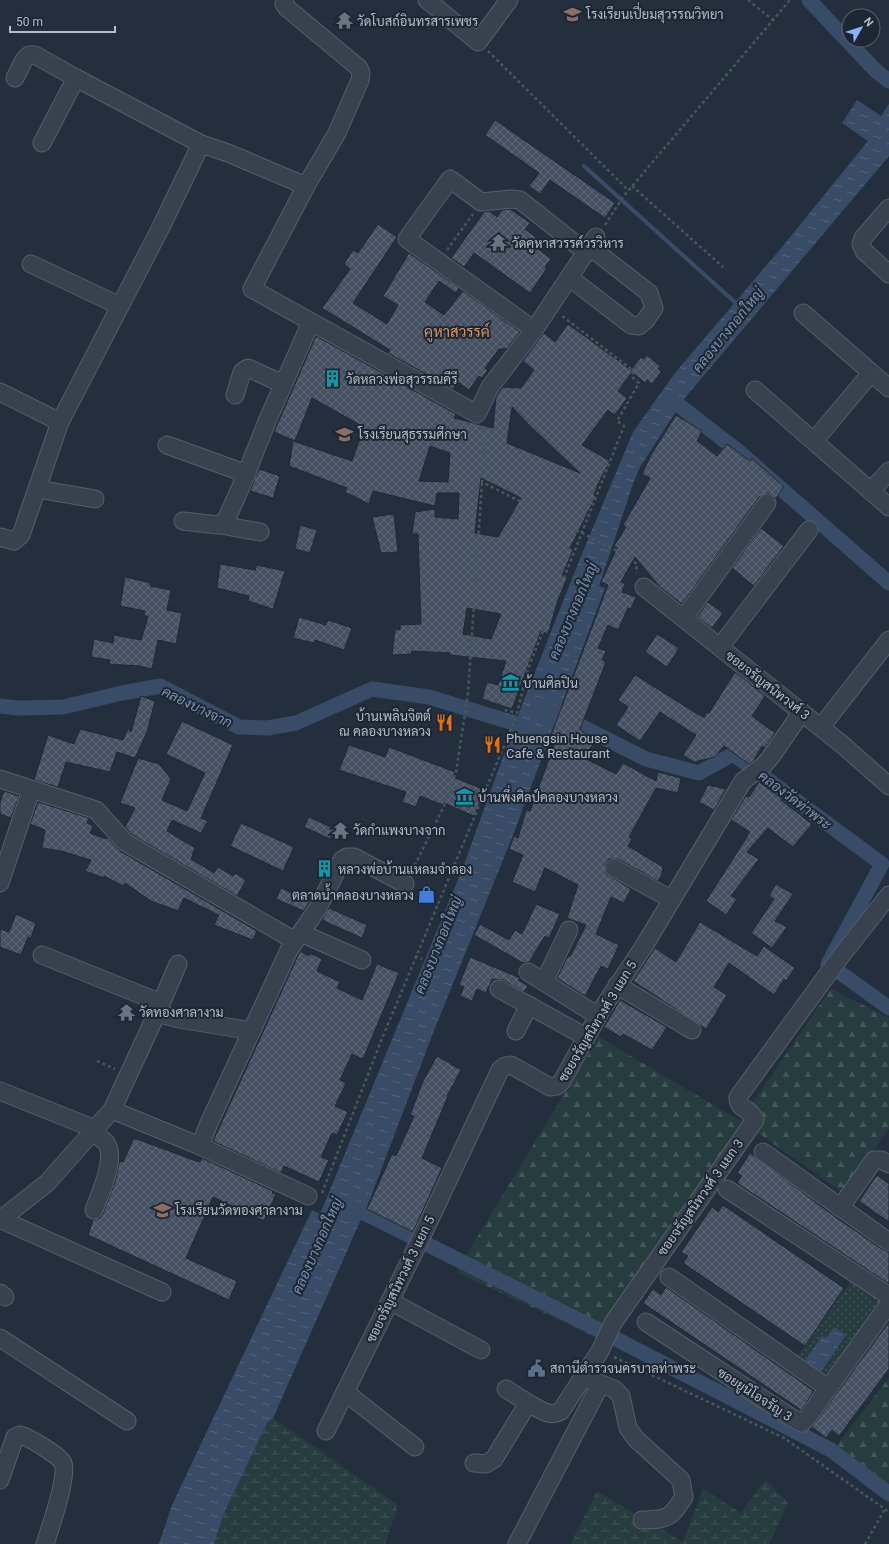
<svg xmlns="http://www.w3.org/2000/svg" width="889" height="1544" font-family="Roboto,Sarabun,sans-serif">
<defs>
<pattern id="forest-firs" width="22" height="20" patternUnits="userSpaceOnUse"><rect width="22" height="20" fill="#263c3f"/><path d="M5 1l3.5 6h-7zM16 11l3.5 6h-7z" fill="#435659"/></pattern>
<pattern id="wetland-marsh" width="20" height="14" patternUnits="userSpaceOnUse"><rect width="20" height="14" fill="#263c3f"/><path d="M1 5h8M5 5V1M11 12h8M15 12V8" fill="none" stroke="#435659"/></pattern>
<pattern id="garden-dots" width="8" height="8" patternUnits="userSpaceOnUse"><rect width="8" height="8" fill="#263c3f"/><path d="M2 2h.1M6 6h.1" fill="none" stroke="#435659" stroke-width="1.8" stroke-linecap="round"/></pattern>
<pattern id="water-ripples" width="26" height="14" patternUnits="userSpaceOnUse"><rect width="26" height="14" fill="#394c67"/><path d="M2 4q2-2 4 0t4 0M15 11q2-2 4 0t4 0" fill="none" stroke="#53647b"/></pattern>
<pattern id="building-cross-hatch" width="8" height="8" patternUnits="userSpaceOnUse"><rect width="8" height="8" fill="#455162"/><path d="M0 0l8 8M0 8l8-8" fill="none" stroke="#5d6877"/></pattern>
</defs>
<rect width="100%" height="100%" fill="#242f3e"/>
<g fill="url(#forest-firs)">
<path d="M831,989l58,29v111l-47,63 -84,-59 -148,211 -154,-72 143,-235 141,84z"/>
<path d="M889,1378v108l-52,-41z"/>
</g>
<g fill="url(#wetland-marsh)">
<path d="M273,1418l125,87 -13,39h-171l10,-31 43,-90z"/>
<path d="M765,1480l23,23 -19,41h-198l26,-53 86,51 20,-53 38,24z"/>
</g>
<path fill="url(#garden-dots)" d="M853,1278l30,22 -58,82 -30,-22z"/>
<g fill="url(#water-ripples)">
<path d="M857,100l24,16 8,-12v52l-205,243 -44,68 -7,17 -34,102 6,2 -90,242 -82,203 -63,166 -97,219 -6,5 -43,90 -10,31h-55l13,-39 140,-295 8,4 142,-344 57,-157 60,-152 54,-129 42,-59 107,-126 86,-106 -26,-18z"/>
<path d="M834,1327l12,8 -26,38 -16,-11 18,-26 4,3z"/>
</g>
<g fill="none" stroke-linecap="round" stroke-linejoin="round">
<path stroke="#394c67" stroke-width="4" d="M584,166l154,139"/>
<g stroke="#394c67" stroke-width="15">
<path d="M809,0l67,71 13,10"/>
<path d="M672,400l66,51 151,132"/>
<path d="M539,705l107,54 53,14 34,-19 149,110 -54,100 61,44"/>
<path d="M0,706l18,2 45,-1 59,-14 38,-7 79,41 28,1 29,-5 76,-34 57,8 98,30"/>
<path d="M346,1204l243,121 242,125 58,44"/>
</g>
</g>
<g fill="url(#building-cross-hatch)" stroke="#1f2835" fill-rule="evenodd">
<path d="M495,120l120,83 -10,15 -55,-38 -10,14 -11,-8 10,-13 -54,-38z"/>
<path d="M510,209l20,14 -5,6 18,14 -5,6 13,10 -6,8 2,1 -17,25 -56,-40 -10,14 -13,-9 33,-46 5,-1 8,6 5,-7z"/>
<path d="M378,224l19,13 -44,66 34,21 11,-19 -15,-9 26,-43 50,35 -3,5 -17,-12 -14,21 19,13 19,-24 57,41 -13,17h-8l-14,19 3,2 -6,8 -3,-2 -10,14 -11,-8 -5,7 -65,-36 2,-3 -68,-42 28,-39 -6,-5 9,-14 5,3z"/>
<path d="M568,324l63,46 10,-13 3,2 3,-4 13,11 -2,3 3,3 -9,12 -5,-4 -2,3 -13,-11 -14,19 9,7 -12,17 -7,-5 -26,35 28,16 -12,23 -4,11 2,1 -26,52 3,2 -11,26 5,2 -9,22 -10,34 -7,-3 -29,78 -30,-10 5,-17 11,3 8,-24 -56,-6v-2l-38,-2 -1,3 -19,1 3,-26 5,1v-5l21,-1 -3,-90h-6l3,-22 20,-3v8l23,2 1,-26h-22l-2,13 -62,-15 -4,13 -24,-12 2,-4 -58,-22 4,-25 59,20 12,-34 -52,-29 -17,43 -21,-9 42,-96 140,78 -2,4 39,10 3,-30 3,-6 4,-5 18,1 13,-18 -11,-9 21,-28 11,9zM512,407l17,18 51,48 -73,-30zM430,446l20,7 -2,29 -29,-1zM481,478l40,20 -23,39 -23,-4zM467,608l34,6 -10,25 -28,-5z"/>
<path d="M676,415l26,16 -5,10 20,15 10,-12 23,17 2,-3 32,29 -8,11 -8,-5 -9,4 -77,107 -22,-17 -25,-30 -14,25 4,2 -3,8 14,5 -5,12 -3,-1 -10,22 -10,-5 -10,23 8,3 -4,9 4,2 -26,67 15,14 -13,14 34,17 7,-11 33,18 2,-9 23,6 -3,15 -22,-5 -27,49 3,2 -4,7 35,21 -1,7 -4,7 -40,-22h-9l-4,5 1,10 25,15 -7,14 -13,-6 -15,37 23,11 -11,24 -7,-3 -16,30 -28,-18 11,-22 2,1 16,-32 -19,-7 11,-33 -33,-17 -10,24 -23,-10 11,-27 -14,-6 5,-13 4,2 8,-28 4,1 27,-74 -6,-2 57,-150 -7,-3 16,-34 -3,-2 12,-19 -3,-2 27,-47 -8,-4 9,-19z"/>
<path d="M259,469l21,7 -7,22 -23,-7z"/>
<path d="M394,514l4,38 -17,1 -9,-36z"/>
<path d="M300,525l17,5 -7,23 -15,-4z"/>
<path d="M761,528l23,18 -30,40 -22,-18z"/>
<path d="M220,564l35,6 2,-5 28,6 -12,38 -25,-8 1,-5 -32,-8z"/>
<path d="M125,577l26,6 -1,3 21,4 -4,20 15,3 -6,31 -18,-4 -6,29 -13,-3 -30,-2 1,-4 -19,-3 3,-18 19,4 1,-8 27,5 7,-23 -4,-2 1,-4 -25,-5z"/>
<path d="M708,602l15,11 -11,15 -15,-11z"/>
<path d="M299,617l27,8 2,-5 24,8 -8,22 -29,-10 -1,3 -21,-5z"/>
<path d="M657,634l22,14 -12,19 -22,-15z"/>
<path d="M735,672l30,24 -13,20 23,17 -10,15 -3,-2 -9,15 -4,3 -25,-18 -9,11 -21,5 -11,-7 13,-20 -36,-23 -20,29 -24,-16 12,-18 -10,-7 17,-25 69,43 3,-6 2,1z"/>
<path d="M141,696l14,5 -8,31 -12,26 -18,-6 -7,20 -44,-10 -8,25 -24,-7 14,-45 26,9 6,-15 43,11 5,-12 3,4z"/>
<path d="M182,721l51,24 -32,73 7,3 -7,12 -29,-13 -5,11 28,17 -4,11 23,14 4,-6 15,9 2,-3 11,7 -9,16 -106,-62 -6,-7 10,-19 -15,-5 18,-45 21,6 12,15 -9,21 25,11 18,-38 -39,-19z"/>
<path d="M349,745l36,12 4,-10 66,25 -2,5 32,13 -11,26 -30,-13 -1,2 -23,-9 -4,11 -14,-5 4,-10 -67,-22z"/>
<path d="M759,782l24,17 -2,1 31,24 -19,23 -25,-19 -21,24 12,7 -28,37 6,3 -11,16 -20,-14 44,-69 -19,-12 15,-24 3,1z"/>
<path d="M708,785l18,4 -12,21 -15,-8z"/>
<path d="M4,791l15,5 -8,22 -11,-4v-12z"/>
<path d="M38,802l51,16 -2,5 6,3 -3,7 16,6 1,-2 13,14 137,80 -4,9 -39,-15 5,-10 -35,-17 -6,13 -27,-10 -26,-18 -2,3 -19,-10v2l-19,-7 6,-11 -30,-9 -19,-3 3,-18 -15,-6z"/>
<path d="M309,817l26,12 -5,10 -26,-12z"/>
<path d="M241,823l53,24 -11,24 -53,-25z"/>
<path d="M776,884l17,10 -18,27 12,6 -15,21 -21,-15 23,-34 -5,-3z"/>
<path d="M281,888l29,13 -6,10 -28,-12z"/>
<path d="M536,904l24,10 -11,24 -4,-2 -16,26 -6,1 -49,-28 6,-11 29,16 6,-10 7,4z"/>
<path d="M329,908l38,17 -5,13 -40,-18z"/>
<path d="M16,914l20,9 -5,15 -3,-1 -7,18 -21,-8v-18l9,3z"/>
<path d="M700,922l57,34 7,-10 31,22 -9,13 -2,-2 -10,16 -45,-32 -15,24 13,8 -21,34 -73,-48 22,-33 21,14z"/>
<path d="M300,951l9,5 1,-3 12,6 -5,12 23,11 -3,6 25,12 15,-36 22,9 -36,86 -11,-5 -12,26 6,3 -11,23 13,6 -11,23 -5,-2 -11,24 8,3 -10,22 -35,-16 -3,7 -68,-32z"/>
<path d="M470,957l50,21 -2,2 10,6 -4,6 -21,-12 -11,-1 -6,14 -9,-4 -5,12 -12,-5 4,-9 -5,-2z"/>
<path d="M620,1000l47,27 -15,23 -29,-16 -2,3 -17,-10z"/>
<path d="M437,1056l24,14 -14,26h1l-26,62 20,10 -29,64 -46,-23 25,-55 4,2 18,-40 -4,-1 13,-34z"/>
<path d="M134,1138l62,23 4,1 2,-4 71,33 -1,2 4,1 -12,27 -51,-24 -27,61 51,23 -8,19 -141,-65 5,-15 7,-2 3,-4 13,-35 3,-16 1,-2 3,1z"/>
<path d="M750,1153l84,63 49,34 6,2v32l-152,-101 5,-7 -5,-3z"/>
<path d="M877,1175l12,9v38l-30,-21z"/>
<path d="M723,1205l121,83 -39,58 -122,-83 5,-7 -7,-4 31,-45 6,5z"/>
<path d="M666,1287l148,104 -13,19 -158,-107 10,-14 8,6z"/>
<path d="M889,1322v47l-50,67 -7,-6 -6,8 -14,-11z"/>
</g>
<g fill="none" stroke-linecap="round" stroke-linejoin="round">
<defs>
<g id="minor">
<path d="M285,0l-1,4 3,4 72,60 2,5 -1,7 -23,53 -31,53 -54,103 225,125 13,-27 44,-57 62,-93"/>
<path d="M427,0l51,42 31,-42"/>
<path d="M15,78l9,-18 5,-5h6l41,23"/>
<path d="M42,143l34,-65 125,66 27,9 78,33"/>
<path d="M889,208l-26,30 -2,6 3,7 25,23"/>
<path d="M31,264l89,42"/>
<path d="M570,278l61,47 8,1 6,-5 9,-13 -5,-15 -59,-46"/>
<path d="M803,313l86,75"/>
<path d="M534,330l-127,-91 43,-60 31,23 30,-3 9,1 67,53"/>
<path d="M755,390l134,117"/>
<path d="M0,392l60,30"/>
<path d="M235,395l7,-23 6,-4 35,16"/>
<path d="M814,441l57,-68"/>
<path d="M167,445l80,29"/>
<path d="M38,489l57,10"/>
<path d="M871,491l18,-20"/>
<path d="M183,521l35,4 8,-5 17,-38 25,-63 43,-97"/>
<path d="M221,525l39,7"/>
<path d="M0,537l14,4 7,-6 39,-113 100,-193 41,-85"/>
<path d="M644,587l200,159 45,40"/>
<path d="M684,618l83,-115"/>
<path d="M720,647l89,-117"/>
<path d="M821,727l68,-87"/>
<path d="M0,779l96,31 29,32 170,99"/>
<path d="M614,868l57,31"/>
<path d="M0,883l31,-93"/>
<path d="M301,933l61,27"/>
<path d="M42,955l119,48"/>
<path d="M528,972l70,44"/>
<path d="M544,982l25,-52"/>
<path d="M617,985l75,45"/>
<path d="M499,989l87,48"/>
<path d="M157,1013l22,6 73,12"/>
<path d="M516,1031l13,-26"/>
<path d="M0,1091l95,38"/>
<path d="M112,1110l45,-97 21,-49"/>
<path d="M93,1132c4,4 10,7 13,11 11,15 -6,51 -12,67"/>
<path d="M200,1146l108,50"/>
<path d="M763,1152l126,90"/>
<path d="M727,1189l162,107"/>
<path d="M840,1208l34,-48h7l8,4"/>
<path d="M0,1220l47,-37 65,-73 88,36 9,-23 80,-173 29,-42 24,-48 5,-3h7l51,27"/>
<path d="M2,1220l160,72"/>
<path d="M669,1277l159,111"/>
<path d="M0,1293l5,4"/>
<path d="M390,1301l91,49"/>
<path d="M646,1322l143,94 13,7 5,-5 82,-114"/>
<path d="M0,1338l127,83"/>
<path d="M583,1377l31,12 7,7 7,32 8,11 45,41 3,17c-15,23 -16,22 -42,23"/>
<path d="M506,1389l22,14"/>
<path d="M345,1392l70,55"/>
<path d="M326,1431l96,-195 78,-166 5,-4 6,-1 39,22 7,-1 5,-5 40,-72 42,-63 99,-165 20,-15 7,-8 32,-46"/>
<path d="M474,1463l12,1 8,-5 34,-56c12,6 21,15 33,8l39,-60 13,-28 142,-203c-3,-11 -18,-10 -17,-23l103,-141 48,-61"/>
<path d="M0,1480l15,-43 5,-2c9,2 40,21 43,28 5,13 -13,66 -18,81"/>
<path d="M517,1544l83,-159"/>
</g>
</defs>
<use href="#minor" stroke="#565f6c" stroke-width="19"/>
<g stroke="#44595c" stroke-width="2.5" stroke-dasharray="3 3" stroke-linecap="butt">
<path d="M748,0l25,20"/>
<path d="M488,51l140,139"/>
<path d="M632,186l91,81"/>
<path d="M605,225l18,-28 167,-197"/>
<path d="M447,250l26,-36"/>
<path d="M484,426l-2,56 145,74 10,8 -1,9"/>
<path d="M412,871l32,-65 12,-34 12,-78 14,-212"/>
<path d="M415,956l7,3"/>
<path d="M97,1061l18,8"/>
<path d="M322,1193l59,-152 135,-324 -11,-3 1,-4 11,3 11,-44 96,-243 -7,-5 22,-38 -7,-6 1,-6 -2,-2 -70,-54"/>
<path d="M614,1357l170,81 105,74"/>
<path d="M865,1544l20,-35"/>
</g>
<use href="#minor" stroke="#38414e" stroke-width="17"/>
</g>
<defs>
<symbol id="school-bare" viewBox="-9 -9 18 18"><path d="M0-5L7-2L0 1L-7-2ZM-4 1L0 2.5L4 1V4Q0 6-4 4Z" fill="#8d6e63" stroke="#1d2633" stroke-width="2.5" paint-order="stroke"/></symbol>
<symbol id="temple-bare" viewBox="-9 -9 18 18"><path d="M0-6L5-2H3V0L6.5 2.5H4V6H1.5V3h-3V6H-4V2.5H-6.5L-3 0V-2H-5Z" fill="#6b7280" stroke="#1d2633" stroke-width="2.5" paint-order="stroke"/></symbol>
<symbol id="building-bare" viewBox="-9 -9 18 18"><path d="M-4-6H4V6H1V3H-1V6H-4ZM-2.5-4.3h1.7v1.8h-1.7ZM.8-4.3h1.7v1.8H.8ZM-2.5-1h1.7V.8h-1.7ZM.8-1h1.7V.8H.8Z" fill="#0f9aa8" stroke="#1d2633" stroke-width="2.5" paint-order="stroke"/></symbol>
<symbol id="museum-bare" viewBox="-9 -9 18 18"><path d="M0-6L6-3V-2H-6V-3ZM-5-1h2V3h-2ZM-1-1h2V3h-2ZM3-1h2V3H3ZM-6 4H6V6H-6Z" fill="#0f9aa8" stroke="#1d2633" stroke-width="2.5" paint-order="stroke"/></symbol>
<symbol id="restaurant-bare" viewBox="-9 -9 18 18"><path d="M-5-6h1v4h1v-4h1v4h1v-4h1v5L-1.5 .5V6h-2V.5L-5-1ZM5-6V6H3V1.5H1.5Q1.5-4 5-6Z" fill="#e8710a" stroke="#1d2633" stroke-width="2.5" paint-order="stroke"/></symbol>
<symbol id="shop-bare" viewBox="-9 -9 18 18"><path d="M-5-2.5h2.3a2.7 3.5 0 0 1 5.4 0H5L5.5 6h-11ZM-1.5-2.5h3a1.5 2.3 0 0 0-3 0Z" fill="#3f7fe0" stroke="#1d2633" stroke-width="2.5" paint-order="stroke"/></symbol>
<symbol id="civic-bare" viewBox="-9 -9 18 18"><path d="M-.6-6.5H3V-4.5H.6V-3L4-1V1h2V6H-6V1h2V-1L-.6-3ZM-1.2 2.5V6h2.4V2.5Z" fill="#5c6f8a" stroke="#1d2633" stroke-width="2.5" paint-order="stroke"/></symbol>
</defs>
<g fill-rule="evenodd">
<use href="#school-bare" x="560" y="2" width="25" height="25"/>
<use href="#temple-bare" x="332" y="8" width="25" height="25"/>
<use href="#temple-bare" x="486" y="230" width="25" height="25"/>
<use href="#building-bare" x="320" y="366" width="25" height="25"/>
<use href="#school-bare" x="332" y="422" width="25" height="25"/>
<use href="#museum-bare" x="498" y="670" width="25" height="25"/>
<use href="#restaurant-bare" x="432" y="710" width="25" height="25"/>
<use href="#restaurant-bare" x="480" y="732" width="25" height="25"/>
<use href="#museum-bare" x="452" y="784" width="25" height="25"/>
<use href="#temple-bare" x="328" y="818" width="25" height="25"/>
<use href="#building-bare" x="312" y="856" width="25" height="25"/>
<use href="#shop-bare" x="414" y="882" width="25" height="25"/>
<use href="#temple-bare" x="114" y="1000" width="25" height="25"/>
<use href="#school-bare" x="150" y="1198" width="25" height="25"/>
<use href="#civic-bare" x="524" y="1356" width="25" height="25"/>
</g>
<g text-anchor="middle" stroke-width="4" stroke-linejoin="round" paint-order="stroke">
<g font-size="13" fill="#b4bcc9" stroke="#1d2633" text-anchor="start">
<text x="586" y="19">โรงเรียนเปี่ยมสุวรรณวิทยา</text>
<text x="357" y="26">วัดโบสถ์อินทรสารเพชร</text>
<text x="512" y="248">วัดคูหาสวรรค์วรวิหาร</text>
<text x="346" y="384">วัดหลวงพ่อสุวรรณคีรี</text>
<text x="358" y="439">โรงเรียนสุธรรมศึกษา</text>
<text x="523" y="688">บ้านศิลปิน</text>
<text x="431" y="721" text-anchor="end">บ้านเพลินจิตต์<tspan x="431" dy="15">ณ คลองบางหลวง</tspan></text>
<text x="506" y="743">Phuengsin House<tspan x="506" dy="15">Cafe &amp; Restaurant</tspan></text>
<text x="478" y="802">บ้านพึ่งศิลป์คลองบางหลวง</text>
<text x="353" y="835">วัดกำแพงบางจาก</text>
<text x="338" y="874">หลวงพ่อบ้านแหลมจำลอง</text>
<text x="414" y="900" text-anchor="end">ตลาดน้ำคลองบางหลวง</text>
<text x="139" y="1017">วัดทองศาลางาม</text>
<text x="175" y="1215">โรงเรียนวัดทองศาลางาม</text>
<text x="550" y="1373">สถานีตำรวจนครบาลท่าพระ</text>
</g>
<g font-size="13" fill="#b4bcc9" stroke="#1d2633">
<text transform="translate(768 685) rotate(38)" y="5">ซอยจรัญสนิทวงศ์ 3</text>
<text transform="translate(597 1021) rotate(-59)" y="5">ซอยจรัญสนิทวงศ์ 3 แยก 5</text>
<text transform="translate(700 1197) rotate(-55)" y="5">ซอยจรัญสนิทวงศ์ 3 แยก 3</text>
<text transform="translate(400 1279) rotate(-64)" y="5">ซอยจรัญสนิทวงศ์ 3 แยก 5</text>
<text transform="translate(755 1394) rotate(33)" y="5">ซอยยูนิโอจรัญ 3</text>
</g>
<g font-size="14" font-style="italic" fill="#7c92b1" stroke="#1d2633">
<text transform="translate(728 330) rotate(-51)" y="5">คลองบางกอกใหญ่</text>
<text transform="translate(573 611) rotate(-67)" y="5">คลองบางกอกใหญ่</text>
<text transform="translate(197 707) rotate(26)" y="5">คลองบางจาก</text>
<text transform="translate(795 800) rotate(37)" y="5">คลองวัดท่าพระ</text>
<text transform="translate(438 945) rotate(-68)" y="5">คลองบางกอกใหญ่</text>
<text transform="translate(317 1246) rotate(-66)" y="5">คลองบางกอกใหญ่</text>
</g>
<g font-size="15" fill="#d59563" stroke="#1d2633">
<text x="457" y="337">คูหาสวรรค์</text>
</g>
</g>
<g transform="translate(861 28) rotate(51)"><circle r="19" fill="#1d2633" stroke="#59626f"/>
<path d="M0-3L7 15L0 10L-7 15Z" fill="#8ab4f8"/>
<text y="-6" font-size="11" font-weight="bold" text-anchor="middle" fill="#b4bcc9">N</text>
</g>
<path d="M10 26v6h105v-6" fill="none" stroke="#b4bcc9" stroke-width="2"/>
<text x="16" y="26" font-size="12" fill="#b4bcc9" stroke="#1d2633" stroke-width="3" paint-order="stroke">50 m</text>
</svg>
